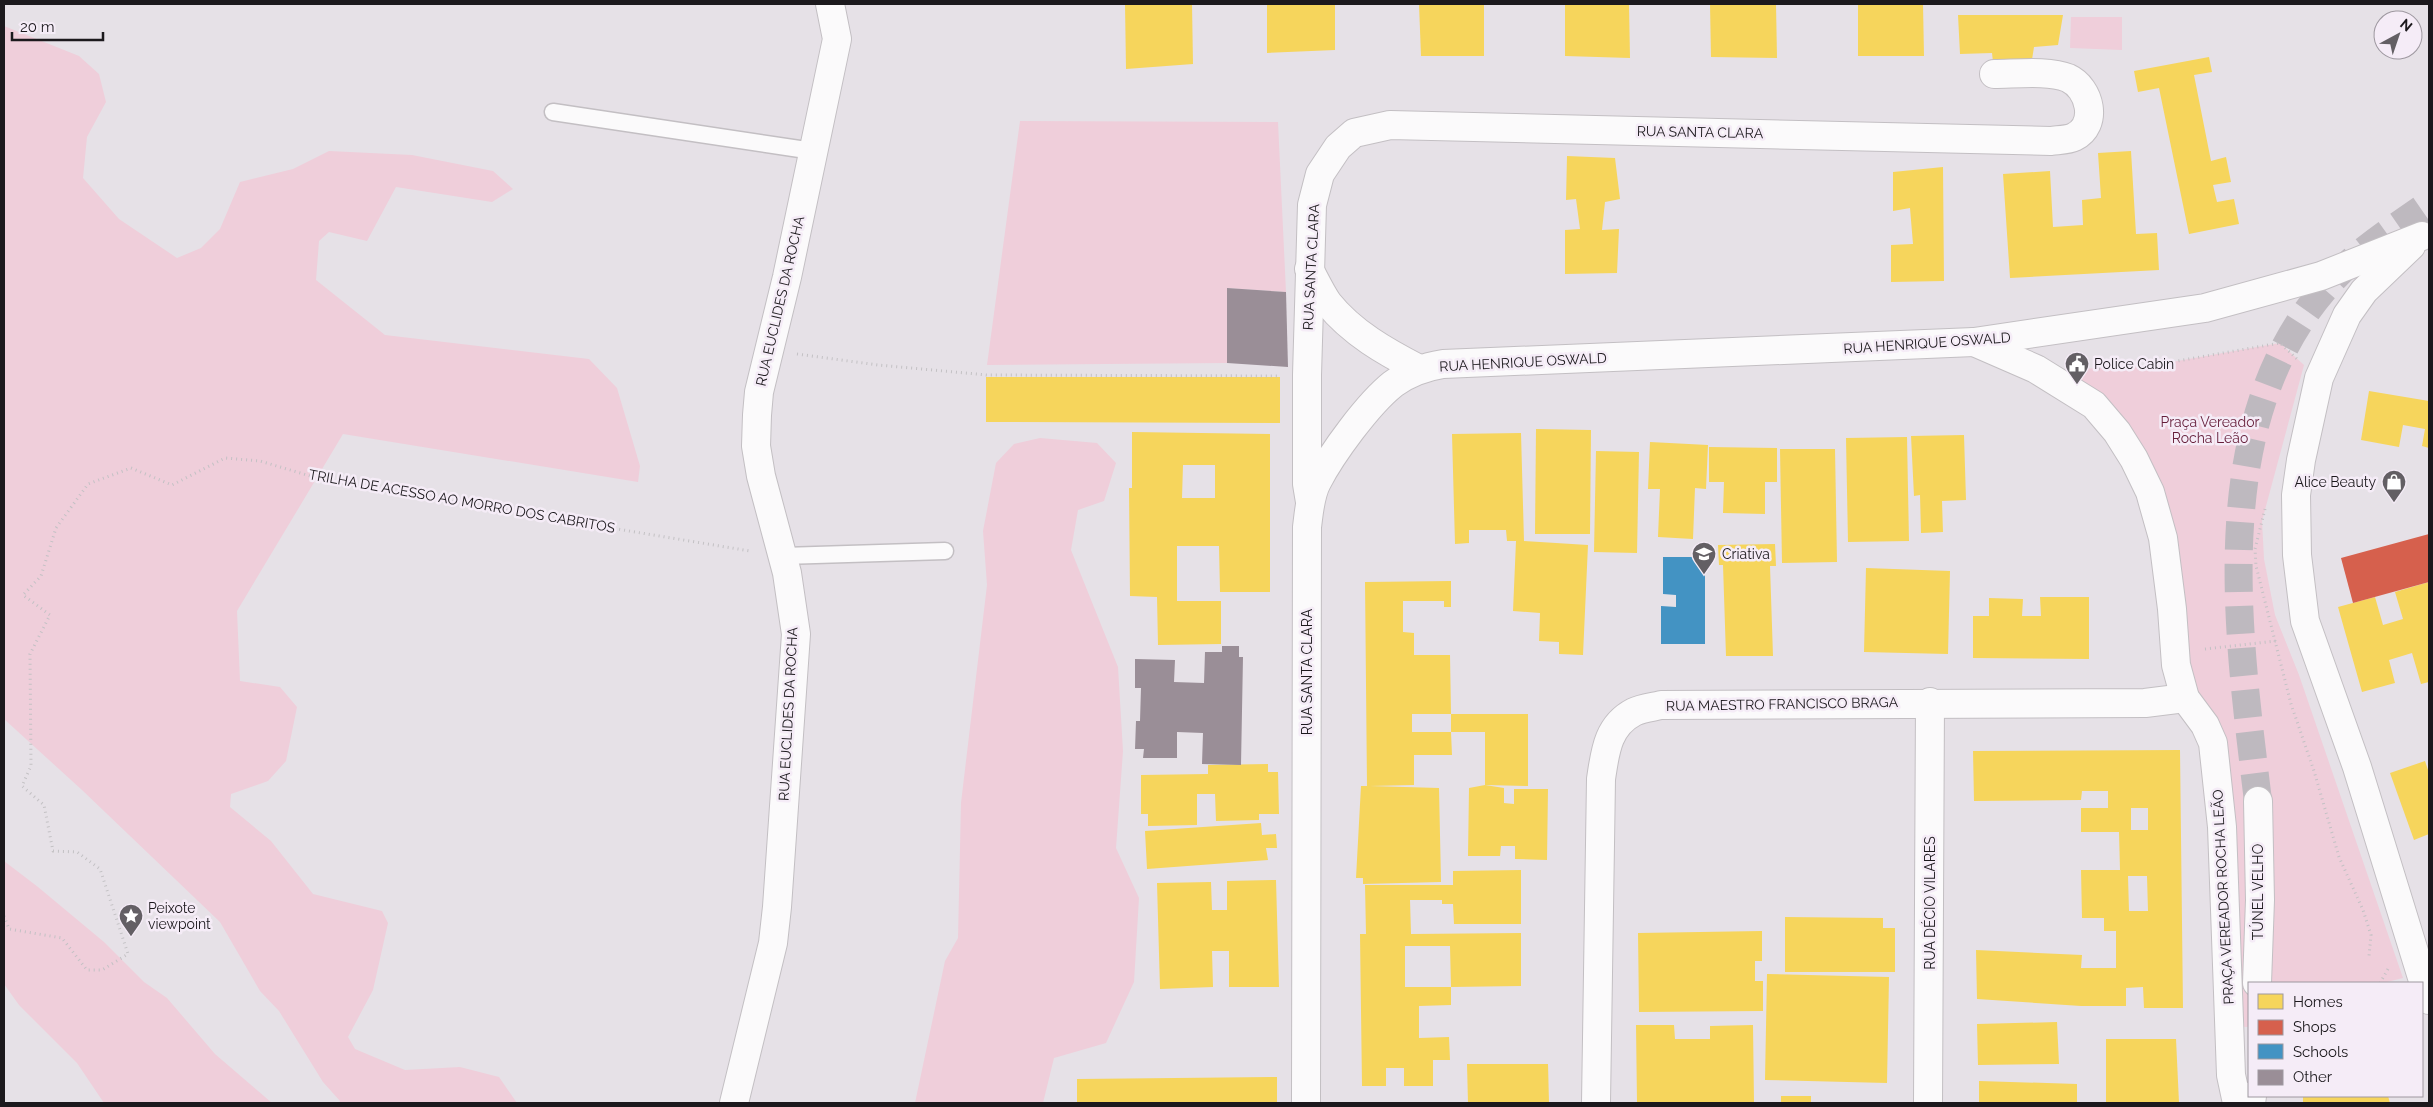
<svg xmlns="http://www.w3.org/2000/svg" width="2433" height="1107" font-family="Raleway,sans-serif">
<rect width="100%" height="100%" fill="#e6e1e7"/>
<g fill="#efceda">
<path d="M2071,17h51v33l-52,-2z"/>
<path d="M4,26l75,30 20,18 7,28 -19,35 -4,41 36,41 58,39 24,-10 19,-19 20,-47 53,-13 36,-18 83,4 81,16 20,18 -21,13 -96,-15 -29,54 -38,-9 -10,9 -3,39 69,55 204,24 28,29 23,78 -2,16 -295,-48 -106,177 3,70 40,6 17,20 -11,54 -18,20 -37,13 -1,13 41,34 42,53 69,17 6,12 -15,67 -25,47 7,12 50,21 55,-3 39,10 18,26h-178l1,-2 -17,-19 -44,-71 -19,-20 -40,-69 -138,-132 -78,-71z"/>
<path d="M1020,121l258,1 8,170 -59,-4v75l-240,2z"/>
<path d="M2280,343l24,22 -42,156 2,38 11,56 24,60 104,303 -20,5h-134v43l-2,1 -13,-1 -29,-317 -22,-48 -25,-162 -105,-129 96,-4z"/>
<path d="M1040,438l57,5 19,20 -12,38 -26,9 -7,40 47,117 5,84 -7,97 23,50 -5,84 -28,61 -52,15 -11,45h-128l30,-142 13,-23 3,-135 26,-218 -4,-54 13,-68 18,-19z"/>
<path d="M4,861l34,26 66,55 40,40 23,16 48,56 57,49h-168l-27,-40 -58,-58 -15,-21z"/>
</g>
<g fill="#f6d55c" fill-rule="evenodd">
<path d="M1125,4h67l1,60 -67,5z"/>
<path d="M1267,4h68v46l-68,3z"/>
<path d="M1419,4h65v52h-63z"/>
<path d="M1565,4h64l1,54 -65,-2z"/>
<path d="M1710,4h66l1,54 -66,-1z"/>
<path d="M1858,4h65l1,52h-66z"/>
<path d="M1958,15h105l-5,30 -24,2 -3,19 -38,-4 -1,-9 -32,1z"/>
<path d="M2209,57l3,15 -18,3 17,86 15,-4 5,25 -18,3 4,17 17,-3 5,25 -50,10 -30,-146 -21,4 -4,-21z"/>
<path d="M2131,151l5,83 21,-1 2,37 -149,8 -7,-104 47,-3 3,56 30,-2 -1,-25 19,-2 -3,-45z"/>
<path d="M1567,156l48,2 5,41 -15,3 -3,28 17,-1 -2,44 -52,1v-44l15,-1 -4,-30 -10,1z"/>
<path d="M1943,167l1,114 -53,1v-37l22,-1 -3,-36 -17,3v-39z"/>
<path d="M986,377h294v46l-294,-1z"/>
<path d="M2369,391l60,10v47l-7,-2 3,-17 -22,-4 -4,22 -38,-7z"/>
<path d="M1536,429l55,1 -1,104h-55z"/>
<path d="M1132,432l138,2v158h-50l-1,-46h-42v55h44v43l-63,1 -1,-48 -27,-1 -1,-108h3zM1183,465h32v33h-33z"/>
<path d="M1521,433l3,108 64,4 -5,110 -24,-1v-12l-20,-1 1,-28 -27,-2 3,-70h-9l-1,-11h-37v13l-14,1 -3,-110z"/>
<path d="M1964,435l2,65 -24,1 1,31 -22,1 -1,-38 -6,1 -3,-60z"/>
<path d="M1907,437l2,104 -61,1 -2,-104z"/>
<path d="M1650,442l58,3 -2,44 -11,-1 -2,51 -35,-2 2,-48h-12z"/>
<path d="M1709,447l68,1v34h-12v32l-42,-1 1,-31h-15z"/>
<path d="M1780,449h55l2,113 -55,1z"/>
<path d="M1596,451l43,1 -2,101 -43,-1z"/>
<path d="M1775,544l1,22h-6l3,90h-47l-3,-91h-4l-1,-20z"/>
<path d="M1866,568l84,3 -2,83 -84,-2z"/>
<path d="M1451,581v26h-7v-6h-41v31l11,1v22h36l1,59h-39v18h39l1,23h-38v30l-44,1 69,2 2,94 -78,2v-6h-7l5,-92h6l-2,-204z"/>
<path d="M2429,582v100l-8,2 -9,-31 -23,7 6,23 -33,9 -24,-85 37,-10 8,28 20,-6 -8,-27z"/>
<path d="M2040,597h49v62l-116,-1v-42h16v-18l34,1 -1,17h19z"/>
<path d="M1451,714h77v72l-43,-1 19,3v15l10,1v-15h34l-1,71 -32,-1v-13h-14l-1,10h-32l1,-68 16,-3v-53h-34z"/>
<path d="M2180,750l3,258h-39l-1,-21 -17,1v18h-45l-104,-7 -1,-49 106,5 -1,13h35v-37h-12v-13h-22l-1,-48h39l-1,-38h-38v-24h27v-17h-26l-1,9 -107,1 -1,-50zM2131,808h17v22h-17zM2128,876h19l1,35h-19z"/>
<path d="M2425,761l4,12v61l-15,6 -24,-67z"/>
<path d="M1268,764v8h10l1,42h-20v6l-43,1 -1,-27h-18v31l-49,1v-12h-7v-39l67,-1v-9z"/>
<path d="M1261,823l1,12 14,-1 1,14h-11l2,12 -121,9 -2,-38z"/>
<path d="M1521,870v54h-67l-1,-20h-11v-4h-32l1,34 110,-1v53l-70,1v18l-32,1v32l30,-1 1,23h-17v26h-29v-18h-18v18h-24l-2,-152h6l-1,-49h88v-14zM1405,946h45l1,41h-46z"/>
<path d="M1276,880l3,107h-50v-36h-17l1,36 -53,2 -3,-106 54,-1 1,28h15v-29z"/>
<path d="M1785,917l98,1v10h12v44h-110z"/>
<path d="M1762,931v30h-7v20h8v30l-124,1 -1,-79z"/>
<path d="M1767,974l122,3 -2,106 -122,-3z"/>
<path d="M2057,1022l2,42 -81,1 -1,-41z"/>
<path d="M1636,1025h38l1,14h35v-13l43,-1 1,78h-117z"/>
<path d="M2106,1039h70l3,64h-73z"/>
<path d="M1467,1064h81l1,39h-81z"/>
<path d="M1277,1077v26h-200v-24z"/>
<path d="M1979,1081l98,3v19h-98z"/>
<rect x="1781" y="1096" width="30" height="7"/>
<path d="M2303,1096h85l2,7h-87z"/>
</g>
<path fill="#d6604d" d="M2429,534v48l-76,21 -12,-45z"/>
<path fill="#4393c3" d="M1663,557h42v87h-44v-38l15,1v-12l-13,-1z"/>
<g fill="#9a8e97">
<path d="M1227,288l59,4 2,75 -61,-4z"/>
<path d="M1222,646h17v11h4l-2,108 -39,-1 1,-31 -26,-1v26h-34l1,-9h-9l1,-28h4l1,-33h-6v-29l40,1 -1,22 30,1 1,-31h17z"/>
</g>
<g fill="none" stroke-linecap="round" stroke-linejoin="round">
<path stroke="#beb9bf" stroke-width="28" stroke-dasharray="28 14" stroke-linecap="butt" d="M2258,801c-20,-167 -52,-376 68,-514 29,-34 67,-58 103,-83"/>
<defs>
<g id="lane">
<path d="M553,112l260,39"/>
<path d="M783,556l162,-5"/>
</g>
<g id="street">
<path d="M1309,269c6,11 12,24 19,34 24,30 58,49 91,66"/>
<path d="M1974,342l62,27 58,36 23,27 17,27 16,33 13,46 9,71 4,56 9,33 20,27 8,18 9,84 9,248 6,28"/>
<path d="M1310,502l-3,-18v-109l5,-170 8,-31 18,-27 16,-14 36,-8 661,16c6,-1 17,-1 23,-4 25,-12 16,-49 -6,-59 -19,-8 -53,-4 -74,-4"/>
<path d="M734,1103l39,-160 4,-36 19,-273 -9,-61 -26,-97 -5,-30 1,-31 2,-23 28,-115 50,-238 -7,-35"/>
<path d="M1596,1103l5,-324c4,-26 6,-53 33,-67 8,-4 19,-5 27,-7l484,-2 40,-5"/>
<path d="M1928,1103l2,-401"/>
</g>
<g id="secondary">
<path d="M2411,246l-47,45 -17,24 -28,63 -18,82 -5,35 1,60 8,66 52,146 72,233"/>
<path d="M2257,983l3,-83 -2,-99"/>
<path d="M1306,1103l1,-576c2,-15 3,-32 10,-45 15,-29 51,-78 76,-98 15,-11 31,-17 50,-20l531,-22 231,-34 116,-32 101,-40"/>
<path d="M2251,1103l1,-7"/>
</g>
</defs>
<use href="#lane" stroke="#c3bfc3" stroke-width="19"/>
<use href="#street" stroke="#c3bfc3" stroke-width="30"/>
<use href="#secondary" stroke="#c3bfc3" stroke-width="30"/>
<g stroke="#c3c1c4" stroke-width="3" stroke-dasharray="1 4" stroke-linecap="butt">
<path d="M797,354l81,11 109,10 290,1"/>
<path d="M2094,369l55,-3 131,-23 17,16"/>
<path d="M2265,509l-10,40 1,17 35,138 23,67 25,86 24,53 8,25 -2,21"/>
<path d="M2205,649l71,-8"/>
<path d="M4,916l5,13 53,9 25,32h15l26,-16 -28,-85 -23,-17 -24,-1 -9,-46 -22,-19 9,-20 -1,-112 20,-39 -27,-20 18,-19 15,-48 32,-44 43,-16 41,17 53,-27 35,3 67,20 423,70"/>
<path d="M2380,983l8,-14"/>
</g>
<use href="#lane" stroke="#fbfafb" stroke-width="16"/>
<use href="#street" stroke="#fbfafb" stroke-width="28"/>
<use href="#secondary" stroke="#fbfafb" stroke-width="28"/>
</g>
<defs>
<symbol id="civic-pin" viewBox="-11 -11 22 30"><path d="M0 17L-7.5 6A9.5 9.5 0 1 1 7.5 6Z" fill="#635f64" stroke="#f5ecf7"/><path d="M-.6-6.5H3V-4.5H.6V-3L4-1V1h2V6H-6V1h2V-1L-.6-3ZM-1.2 2.5V6h2.4V2.5Z" fill="#fff"/></symbol>
<symbol id="shop-pin" viewBox="-11 -11 22 30"><path d="M0 17L-7.5 6A9.5 9.5 0 1 1 7.5 6Z" fill="#635f64" stroke="#f5ecf7"/><path d="M-5-2.5h2.3a2.7 3.5 0 0 1 5.4 0H5L5.5 6h-11ZM-1.5-2.5h3a1.5 2.3 0 0 0-3 0Z" fill="#fff"/></symbol>
<symbol id="school-pin" viewBox="-11 -11 22 30"><path d="M0 17L-7.5 6A9.5 9.5 0 1 1 7.5 6Z" fill="#635f64" stroke="#f5ecf7"/><path d="M0-5L7-2L0 1L-7-2ZM-4 1L0 2.5L4 1V4Q0 6-4 4Z" fill="#fff"/></symbol>
<symbol id="sight-pin" viewBox="-11 -11 22 30"><path d="M0 17L-7.5 6A9.5 9.5 0 1 1 7.5 6Z" fill="#635f64" stroke="#f5ecf7"/><path d="M0-6L1.8-2.2L6-1.7L2.9 1.2L3.7 5.4L0 3.3L-3.7 5.4L-2.9 1.2L-6-1.7L-1.8-2.2Z" fill="#fff"/></symbol>
</defs>
<g fill-rule="evenodd">
<use href="#civic-pin" x="2063" y="350" width="28" height="38"/>
<use href="#shop-pin" x="2380" y="468" width="28" height="38"/>
<use href="#school-pin" x="1690" y="540" width="28" height="38"/>
<use href="#sight-pin" x="117" y="902" width="28" height="38"/>
</g>
<g text-anchor="middle" stroke-width="5" stroke-linejoin="round" paint-order="stroke">
<g font-size="14" fill="#1c191d" stroke="#f5ecf7">
<text transform="translate(1700 132) rotate(1)" y="5">RUA SANTA CLARA</text>
<text transform="translate(1311 267) rotate(-87)" y="5">RUA SANTA CLARA</text>
<text transform="translate(780 301) rotate(-77)" y="5">RUA EUCLIDES DA ROCHA</text>
<text transform="translate(1927 343) rotate(-4)" y="5">RUA HENRIQUE OSWALD</text>
<text transform="translate(1523 362) rotate(-3)" y="5">RUA HENRIQUE OSWALD</text>
<text transform="translate(462 501) rotate(10)" y="5">TRILHA DE ACESSO AO MORRO DOS CABRITOS</text>
<text transform="translate(1307 672) rotate(-90)" y="5">RUA SANTA CLARA</text>
<text transform="translate(1782 704) rotate(-1)" y="5">RUA MAESTRO FRANCISCO BRAGA</text>
<text transform="translate(788 714) rotate(-87)" y="5">RUA EUCLIDES DA ROCHA</text>
<text transform="translate(2258 892) rotate(-90)" y="5">TÚNEL VELHO</text>
<text transform="translate(2223 897) rotate(-93)" y="5">PRAÇA VEREADOR ROCHA LEÃO</text>
<text transform="translate(1930 903) rotate(-90)" y="5">RUA DÉCIO VILARES</text>
</g>
<g font-size="14" fill="#1c191d" stroke="#f5ecf7" text-anchor="start">
<text x="2094" y="369">Police Cabin</text>
<text x="2376" y="487" text-anchor="end">Alice Beauty</text>
<text x="1722" y="559">Criativa</text>
<text x="148" y="913">Peixote<tspan x="148" dy="16">viewpoint</tspan></text>
</g>
<g font-size="14" fill="#661f3b" stroke="#f5ecf7">
<text x="2210" y="427">Praça Vereador<tspan x="2210" dy="16">Rocha Leão</tspan></text>
</g>
</g>
<rect width="2433" height="1107" fill="none" stroke="#1c191d" stroke-width="10"/>
<rect x="2248" y="982" width="175" height="115" fill="#f5ecf7" stroke="#9e98a0"/>
<rect x="2258" y="994" width="25" height="15" fill="#f6d55c" stroke="#9e98a0"/>
<text x="2293" y="1007" font-size="15" fill="#1c191d">Homes</text>
<rect x="2258" y="1020" width="25" height="15" fill="#d6604d" stroke="#9e98a0"/>
<text x="2293" y="1032" font-size="15" fill="#1c191d">Shops</text>
<rect x="2258" y="1044" width="25" height="15" fill="#4393c3" stroke="#9e98a0"/>
<text x="2293" y="1057" font-size="15" fill="#1c191d">Schools</text>
<rect x="2258" y="1070" width="25" height="15" fill="#9a8e97" stroke="#9e98a0"/>
<text x="2293" y="1082" font-size="15" fill="#1c191d">Other</text>
<g transform="translate(2398 35) rotate(40)"><circle r="24" fill="#f5ecf7" stroke="#9e98a0"/>
<path d="M0-4L9 19L0 12L-9 19Z" fill="#635f64"/>
<text y="-8" font-size="14" font-weight="bold" text-anchor="middle" fill="#1c191d">N</text>
</g>
<path d="M12 32v8h91v-8" fill="none" stroke="#1c191d" stroke-width="2.5"/>
<text x="20" y="32" font-size="15" fill="#1c191d" stroke="#f5ecf7" stroke-width="4" paint-order="stroke">20 m</text>
</svg>
